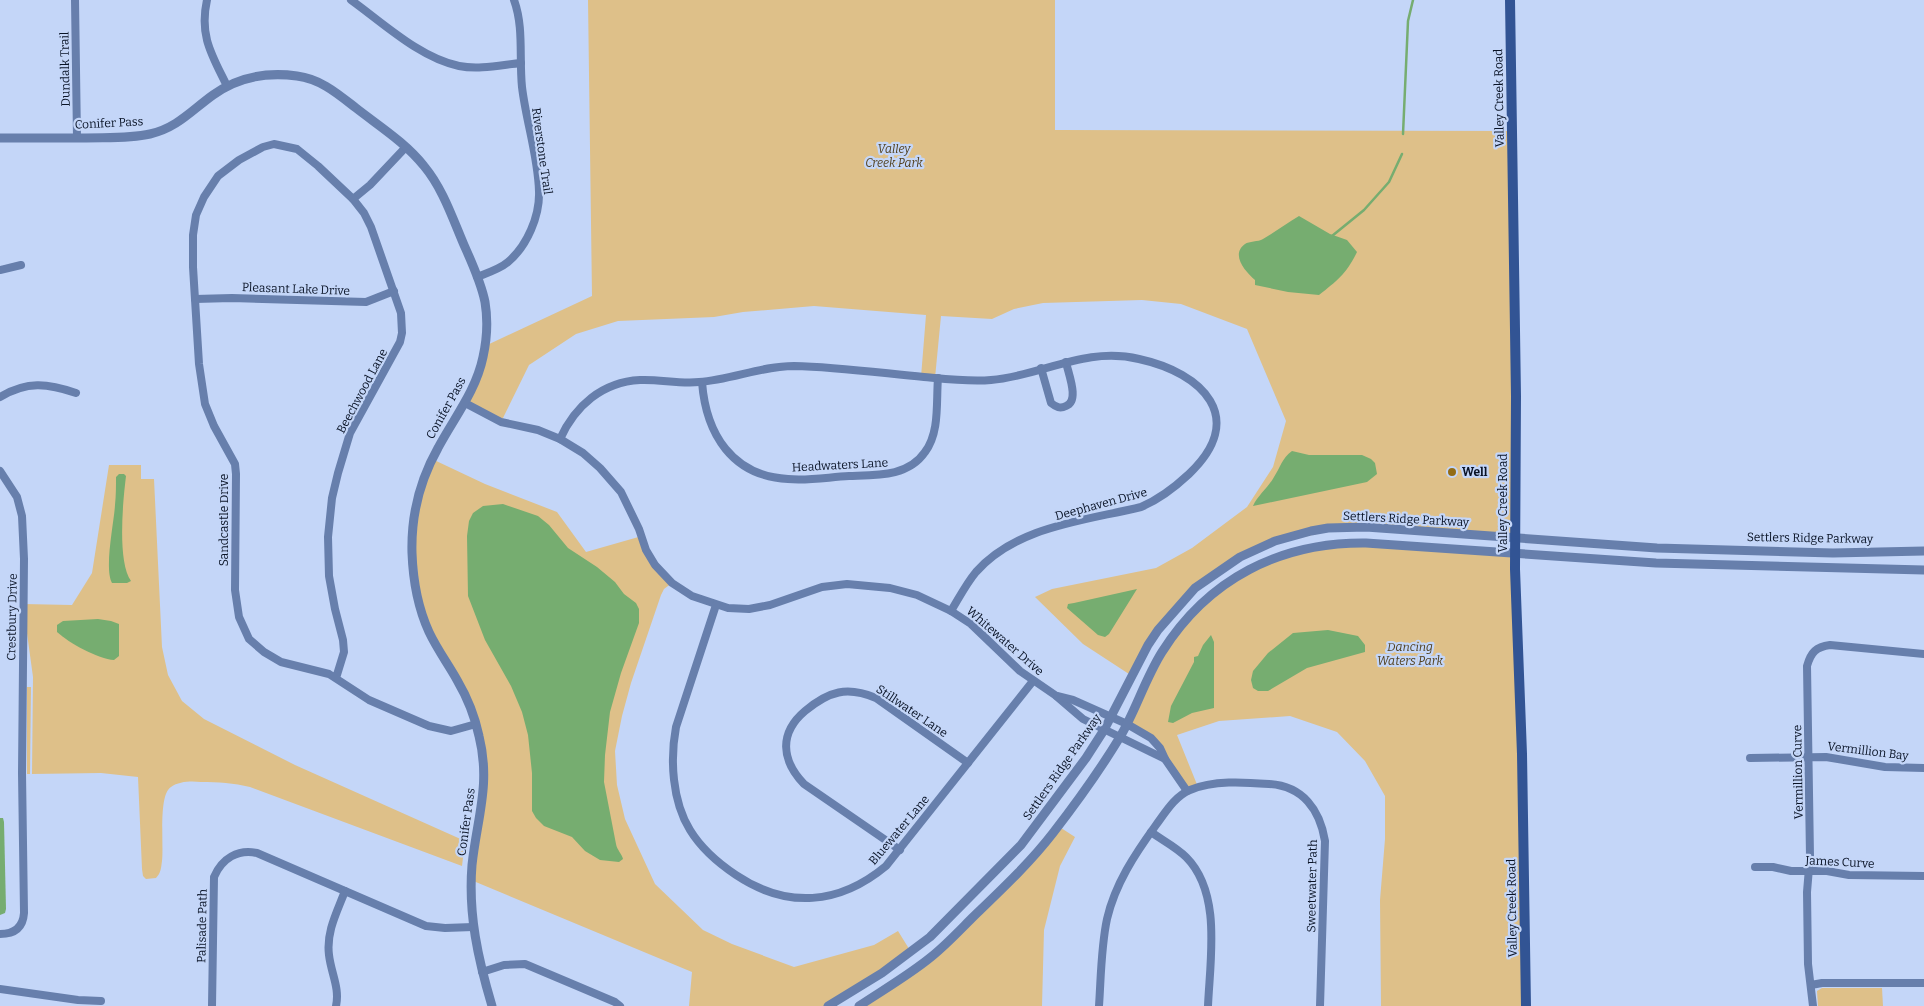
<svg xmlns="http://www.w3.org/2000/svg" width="1924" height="1006" font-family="Bitter,serif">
<rect width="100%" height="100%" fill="#c4d6f8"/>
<g fill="#dec089">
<path d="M588,0h467v130l457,1 3,407 -169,-11 -89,21 -76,54 -49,74 -49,-32 -48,-47 17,-8 104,-21 36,-20 55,-41 26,-40 13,-46 -39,-92 -66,-25 -39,-4 -99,3 -29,6 -22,10 -51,-3 -6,62 -14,-1 5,-62 -112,-9 -71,6 -29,5 -96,4 -42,13 -47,31 -28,57 -36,-19 20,-57 107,-50z"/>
<path d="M432,459l53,25 72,28 29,40 56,-16 4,14 26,33 -8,6 -3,6 -30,88 -9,33 -7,35 2,34 8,34 30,65 48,46 29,14 62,23 80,-22 24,-14 13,21 -83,54h-139l3,-34 -221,-92 13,-94 -11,-71 -51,-100 -9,-87z"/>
<path d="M109,465h32v14h13l8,168 6,28 14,26 22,18 91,46 170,76 -3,25 -212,-79c-16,-4 -32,-5 -49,-5 -9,-1 -22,-1 -30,5 -13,8 -7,57 -9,74 -1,7 -1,12 -6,17l-10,1 -3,-3 -1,-7 -4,-92 -37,-4 -69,1 1,-97 -10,-73 49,1 20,-32z"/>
<path d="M1330,544l185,9 11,453h-145l-1,-106 5,-61v-43l-20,-35 -28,-29 -47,-16 -71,5 -42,14 21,52 -11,4 -27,-43 -33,-24 55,-100 66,-54z"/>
<path d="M27,687h4l-1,87h-3z"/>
<path d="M1058,826l17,11 -15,29 -16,64 -2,76h-183l71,-48z"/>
<path d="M1822,988h60l1,18h-65l-1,-15z"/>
</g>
<g fill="#76ad70">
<path d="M1299,216l31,18 17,6 10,12c-10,21 -20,29 -38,43l-31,-3 -33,-7v-5c-9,-8 -25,-25 -10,-36 4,-3 13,-2 18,-5 12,-7 24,-16 36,-23z"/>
<path d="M1292,451l17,4h53l9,4 4,4 2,11 -10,8 -114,24c5,-11 15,-18 21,-29 6,-9 8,-19 18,-26z"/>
<path d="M119,474h5l2,2c-3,25 -9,85 5,105l-4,2h-15c-8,-15 2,-60 3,-78 1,-10 1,-19 1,-28z"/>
<path d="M503,504l35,12 11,9 19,23 29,19 18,15 9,12 12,9 3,6v14l-18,50 -11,39 -5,43 -1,27 12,62c1,6 6,10 7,15l-4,3 -19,-2 -15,-9 -13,-14 -28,-11 -8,-8 -4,-7v-38l-4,-38 -6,-23 -11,-26 -26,-46 -17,-44 -1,-60 2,-15 4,-8 10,-7z"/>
<path d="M1137,589l-28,45 -4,3 -7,-2 -31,-27 1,-4 6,-1z"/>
<path d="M98,619l13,2 8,3v32l-5,4c-16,-1 -45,-17 -57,-28v-7l6,-4z"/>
<path d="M1328,630l30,6 7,9v7l-58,16 -39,23h-10l-5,-3 -2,-8 2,-9 15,-18 25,-20z"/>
<path d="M1211,635l3,7v66l-22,5 -19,10 -5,-1 3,-16 23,-44v-5l4,-1 5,-11z"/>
<path d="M0,818h3l1,4 2,87 -1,4 -5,2z"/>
</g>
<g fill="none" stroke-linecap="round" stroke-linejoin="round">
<g stroke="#76ad70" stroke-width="2.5">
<path d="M1403,134l5,-113 5,-21"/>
<path d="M1332,236l32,-26 25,-28 13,-28"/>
</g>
<g stroke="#677fac" stroke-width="8">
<path d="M75,0l2,138"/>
<path d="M207,0c-8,36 5,55 20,86"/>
<path d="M351,0c32,23 69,58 108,66 20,4 42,-1 62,-3"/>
<path d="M353,199l17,-14 35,-37"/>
<path d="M0,270l21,-5"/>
<path d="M477,277c10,-4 23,-8 31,-15 19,-16 32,-46 31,-71 -1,-35 -13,-70 -17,-104 -3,-29 2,-60 -8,-87"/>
<path d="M195,299l37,-1 134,4 28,-11"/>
<path d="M1041,368l10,35c5,4 9,6 15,3 14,-5 2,-33 0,-44"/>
<path d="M702,382c4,52 30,94 86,97 20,2 41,-2 61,-3 27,-1 59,1 76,-24 15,-20 11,-50 13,-74"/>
<path d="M0,397c27,-16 47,-14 76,-4"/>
<path d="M465,403l36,19 37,8 22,9 23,14 17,15 21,24 18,37 7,21 9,15 17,18 20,13 36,12 21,1 21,-4 52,-18 25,-3 43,4 27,7 34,16 20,13 49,47 35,24 28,24 82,40"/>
<path d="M560,439c15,-33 42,-57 80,-59 19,-1 39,4 59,2 32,-2 62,-16 95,-16 43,1 87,7 130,11 21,2 45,5 67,3 51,-4 94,-34 148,-21 64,14 109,59 50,115 -15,14 -29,25 -48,33 -57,14 -124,19 -165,65 -10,12 -17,26 -25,39"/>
<path d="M0,471l17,26 5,19 2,43 -2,214 2,140c-1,15 -10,21 -24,21"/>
<path d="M716,605l-40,122c-6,32 -4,74 14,103 11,18 28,33 46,45 51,34 103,30 150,-9l147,-185"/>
<path d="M336,678l8,-26 -1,-12 -8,-31 -6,-33 -1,-39 4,-39 6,-25 12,-40 50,-91 2,-9 -1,-20 -30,-86 -7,-14 -11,-14 -35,-33 -21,-17 -23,-5 -11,3 -24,13 -21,16 -14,21 -8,18 -3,20v32l6,97 6,40 9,22 21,38 1,10 -1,116 4,27 10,22 15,13 17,10 48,12 40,26 60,26 22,5 25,-7"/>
<path d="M1057,696l16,4 54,24 24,14 9,10 5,11 22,32"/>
<path d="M1750,758l76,-1 59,10 39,1"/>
<path d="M1151,832c11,8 25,15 35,25 36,36 24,102 22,149"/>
<path d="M900,850l-96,-66c-23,-24 -25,-51 1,-73 24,-20 42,-25 71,-13l92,65"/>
<path d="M1755,867h18l18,4h36l22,4 75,1"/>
<path d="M482,972l22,-7 21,-1 90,38 5,4"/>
<path d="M1811,985l11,-2h102"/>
<path d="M0,989l78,11 23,1"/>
<path d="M212,1006l2,-129c8,-19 24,-28 43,-24l169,73 19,2 28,-1"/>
<path d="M336,1006c4,-18 -5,-33 -7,-51 -3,-23 8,-43 16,-64"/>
<path d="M1099,1006c2,-29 2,-59 8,-87 8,-35 28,-65 49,-94 9,-12 19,-29 34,-35 23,-10 54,-8 79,-6 34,2 51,26 56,57l-5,165"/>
<path d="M1813,1006l-5,-42 -1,-72 3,-36 -3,-190c4,-14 9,-19 23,-21l94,9"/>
</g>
<g stroke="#677fac" stroke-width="9">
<path d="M0,138c27,0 55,0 82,0 23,-1 46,1 68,-4 27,-6 42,-24 63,-39 25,-18 55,-23 84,-19 24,3 41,18 59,32 23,18 50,35 68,58 19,23 28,51 40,79 8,18 17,37 21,57 3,18 2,37 -2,55 -7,34 -29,61 -45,91 -18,32 -27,69 -26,105 1,27 6,55 17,79 8,17 19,32 28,48 10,17 18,37 22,56 12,48 -2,82 -7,129 -4,49 6,94 20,141"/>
<path d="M828,1006l54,-33 48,-36 91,-92 65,-87 18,-28 44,-85 10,-15 37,-42 45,-31 35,-16 36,-10 17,-3 38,-1 291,21 176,5 91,-2"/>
<path d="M859,1006c24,-16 50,-31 72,-49 15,-12 28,-26 41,-39 28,-27 57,-54 81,-85 24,-31 47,-63 67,-96 16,-27 25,-58 42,-85 46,-73 118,-110 204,-109l290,20 268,7"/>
</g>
<path stroke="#325494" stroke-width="10" d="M1510,0l6,396 -1,173 7,185 4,252"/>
</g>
<circle fill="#936c15" stroke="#c4d6f8" stroke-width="2" cx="1452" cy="472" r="5"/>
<g text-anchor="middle" stroke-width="4.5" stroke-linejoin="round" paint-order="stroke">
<g font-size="12" fill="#091326" stroke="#c4d6f8">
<text transform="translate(65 69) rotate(-91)" y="4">Dundalk Trail</text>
<text transform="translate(1499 98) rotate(-91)" y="4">Valley Creek Road</text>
<text transform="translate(109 123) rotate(-3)" y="4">Conifer Pass</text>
<text transform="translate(542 151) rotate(82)" y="4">Riverstone Trail</text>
<text transform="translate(296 289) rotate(2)" y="4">Pleasant Lake Drive</text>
<text transform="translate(362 391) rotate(-62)" y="4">Beechwood Lane</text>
<text transform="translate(446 408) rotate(-61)" y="4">Conifer Pass</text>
<text transform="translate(840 465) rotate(-3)" y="4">Headwaters Lane</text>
<text transform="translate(1503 503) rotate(-90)" y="4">Valley Creek Road</text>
<text transform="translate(1101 504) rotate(-15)" y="4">Deephaven Drive</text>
<text transform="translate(1406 519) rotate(3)" y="4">Settlers Ridge Parkway</text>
<text transform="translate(224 520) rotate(-90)" y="4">Sandcastle Drive</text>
<text transform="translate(1810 538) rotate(1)" y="4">Settlers Ridge Parkway</text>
<text transform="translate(12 617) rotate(-89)" y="4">Crestbury Drive</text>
<text transform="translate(1005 641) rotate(41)" y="4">Whitewater Drive</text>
<text transform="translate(912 711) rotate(34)" y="4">Stillwater Lane</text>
<text transform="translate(1868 751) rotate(7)" y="4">Vermillion Bay</text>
<text transform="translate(1062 767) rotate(-55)" y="4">Settlers Ridge Parkway</text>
<text transform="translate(1798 772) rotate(-91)" y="4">Vermillion Curve</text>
<text transform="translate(466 822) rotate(-82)" y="4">Conifer Pass</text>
<text transform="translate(899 830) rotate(-50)" y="4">Bluewater Lane</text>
<text transform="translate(1840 862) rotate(3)" y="4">James Curve</text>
<text transform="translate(1312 886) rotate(-89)" y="4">Sweetwater Path</text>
<text transform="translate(1512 908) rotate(-91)" y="4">Valley Creek Road</text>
<text transform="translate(202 926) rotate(-89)" y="4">Palisade Path</text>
</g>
<g font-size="12" font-style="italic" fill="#51401f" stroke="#c4d6f8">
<text x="894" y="153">Valley<tspan x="894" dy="14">Creek Park</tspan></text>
<text x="1410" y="651">Dancing<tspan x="1410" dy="14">Waters Park</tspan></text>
</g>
<g font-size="12" font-weight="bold" fill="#091326" stroke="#c4d6f8" text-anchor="start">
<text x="1462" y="476">Well</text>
</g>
</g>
</svg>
